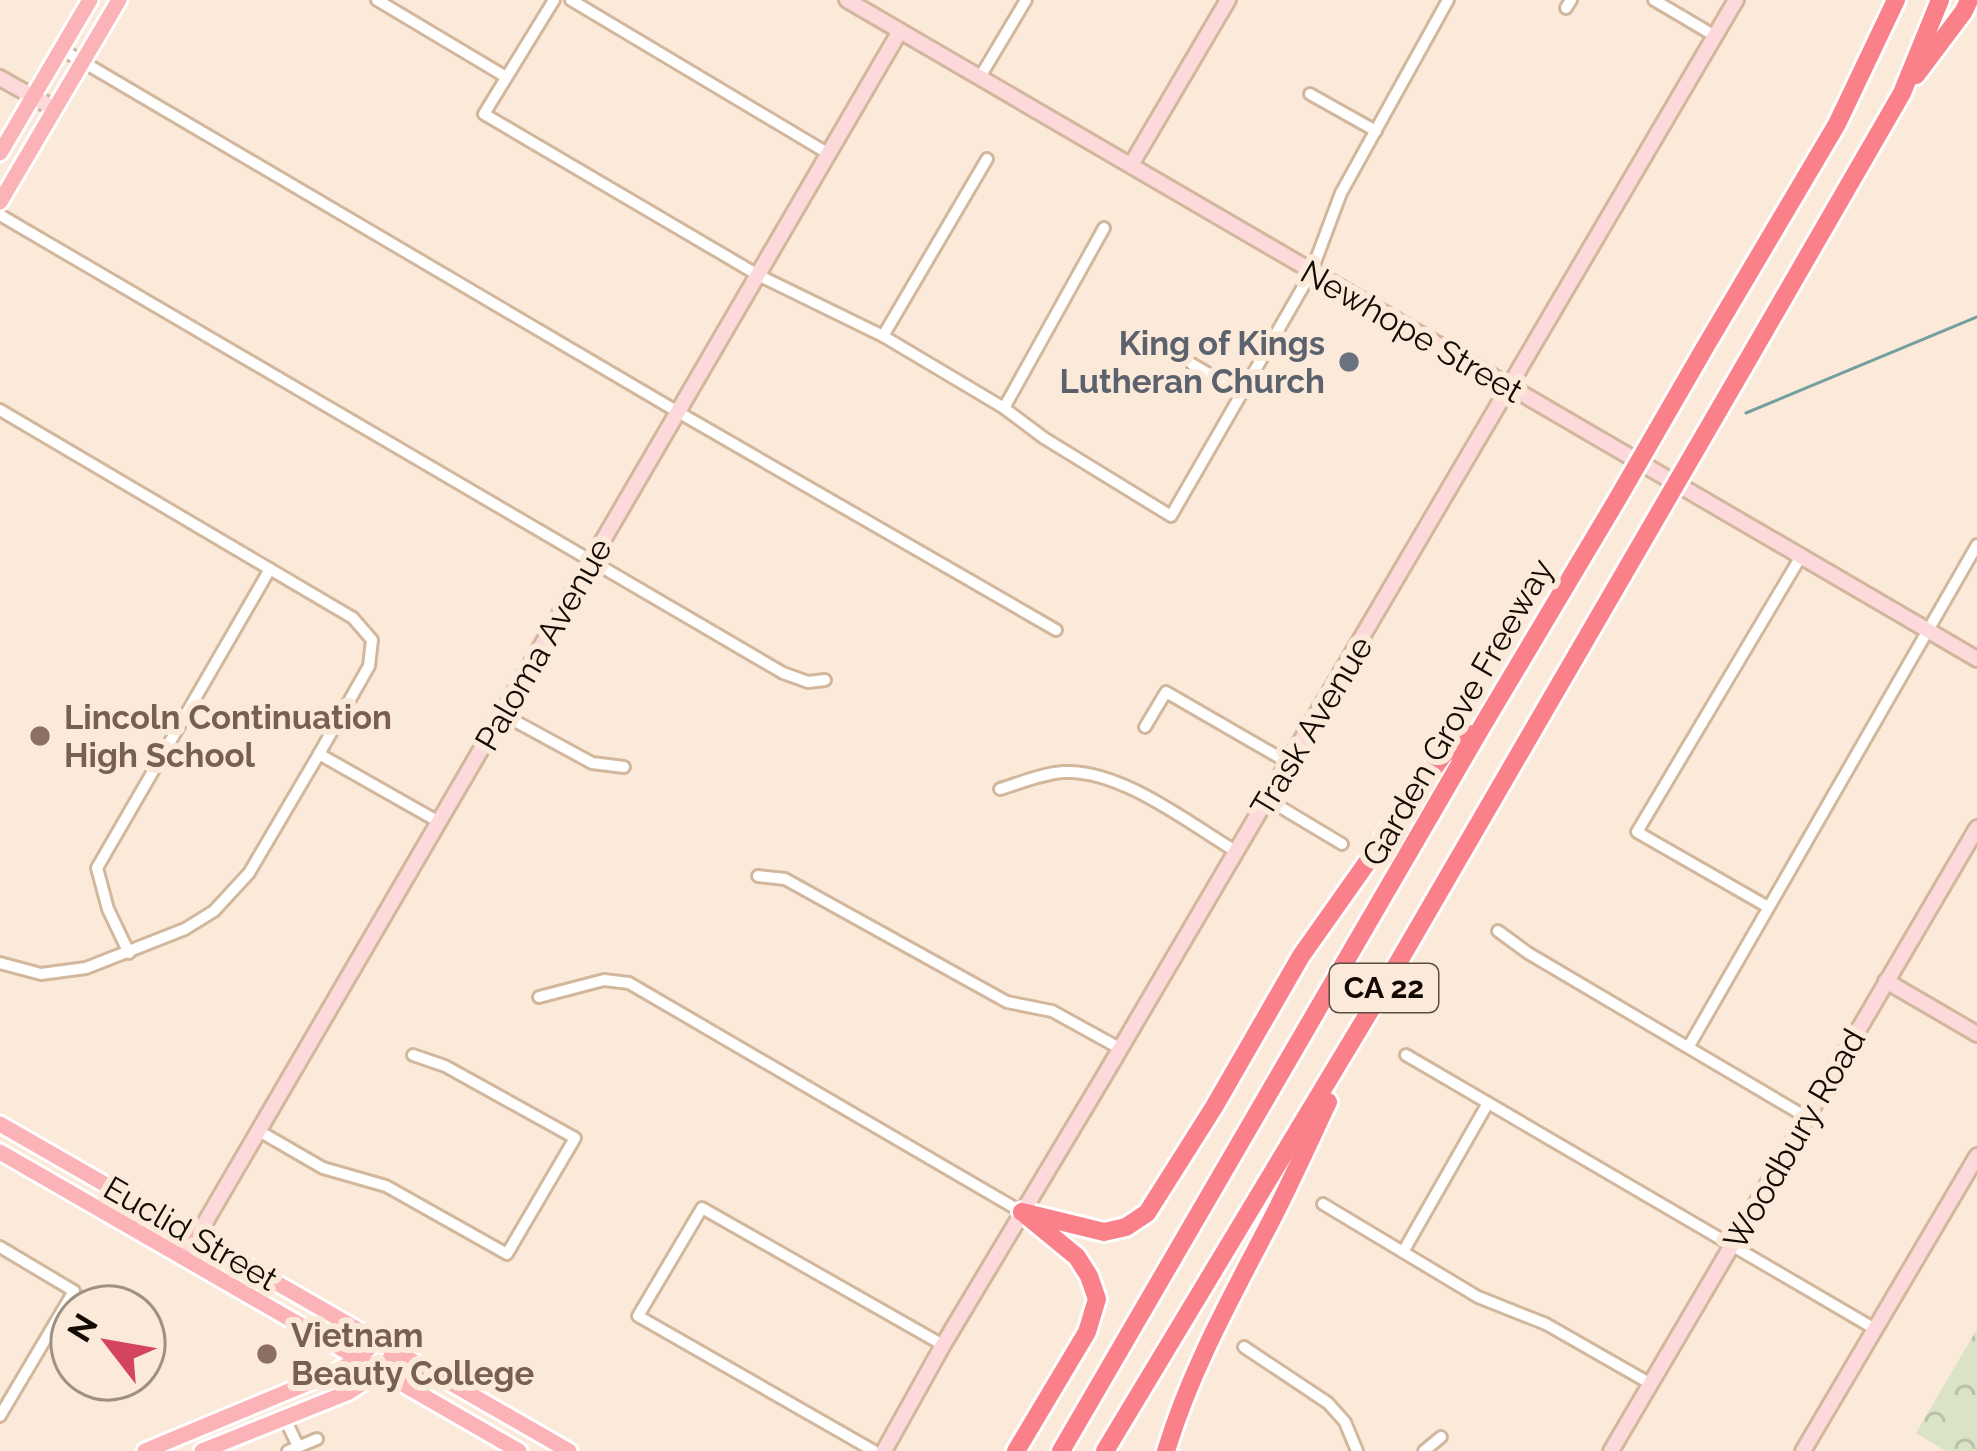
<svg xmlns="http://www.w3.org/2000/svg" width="1977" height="1451" font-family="Raleway,sans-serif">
<defs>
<pattern id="park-crowns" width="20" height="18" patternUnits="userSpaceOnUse" patternTransform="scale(3)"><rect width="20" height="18" fill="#dae3c5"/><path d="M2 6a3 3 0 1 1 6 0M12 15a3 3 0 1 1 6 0" fill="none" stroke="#bac1a8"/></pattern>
</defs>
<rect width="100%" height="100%" fill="#fbead9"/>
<path fill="url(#park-crowns)" d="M1977,1329v122h-31l-30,-18z"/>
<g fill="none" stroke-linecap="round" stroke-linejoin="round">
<path stroke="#759f9e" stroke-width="3" d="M1746,413l231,-96"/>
<defs>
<g id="street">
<path d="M377,0l129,77"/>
<path d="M554,0l-70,114 274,161 125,61 121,72 40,30 127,78 140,-243 30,-80 107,-193"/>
<path d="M571,0l258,154"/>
<path d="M1654,0l61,36"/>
<path d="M1566,8l5,-8"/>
<path d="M61,49l617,363 378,218"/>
<path d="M980,77l46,-77"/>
<path d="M1310,94l66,37"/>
<path d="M0,215l783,458 25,9 17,-2"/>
<path d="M883,336l104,-177"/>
<path d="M1192,364l49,29"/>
<path d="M1004,408l100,-180"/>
<path d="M0,410l353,208 19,22 -3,26 -50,88 -70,119 -35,38 -29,18 -99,39 -45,6 -41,-11"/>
<path d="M502,714l90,49 32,4"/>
<path d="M1145,727l21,-35 123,71"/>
<path d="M319,754l120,68"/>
<path d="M1000,789c20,-6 43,-16 64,-17 57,-3 126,52 173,80"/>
<path d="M1267,799l75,45"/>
<path d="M758,876l27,3 222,123 45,9 69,38"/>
<path d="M1768,907l-131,-75 163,-274"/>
<path d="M1498,931l30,22 278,164"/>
<path d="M129,953l-21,-44 -11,-41 173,-299"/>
<path d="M539,997l65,-17 25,3 393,229"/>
<path d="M1689,1046l288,-501"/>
<path d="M1406,1055l469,274"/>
<path d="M259,1131l64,37 63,18 121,68 68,-116 -130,-72 -32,-11"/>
<path d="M1323,1204l155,93 68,27 105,60"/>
<path d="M0,1247l74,44 -74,125"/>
<path d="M1403,1252l85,-149"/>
<path d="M1244,1347l84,56 17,19 12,29"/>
<path d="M285,1419l13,27"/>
<path d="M288,1451l29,-12"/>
<path d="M874,1451l-236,-135 64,-108 241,137"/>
<path d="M1424,1451l17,-14"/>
</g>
<g id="secondary">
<path d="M847,0l1130,659"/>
<path d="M0,78l55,31"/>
<path d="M1131,165l97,-165"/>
<path d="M1886,981l91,53"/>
<path d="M185,1257l715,-1226"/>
<path d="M884,1451l59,-106 160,-267 633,-1078"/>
<path d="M1611,1451l366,-623"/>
<path d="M1803,1451l174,-295"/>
</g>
<g id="primary">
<path d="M0,153l90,-153"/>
<path d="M0,202l119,-202"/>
<path d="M0,1124l569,327"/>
<path d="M0,1152l519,299"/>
<path d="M145,1451l192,-80 23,-13 17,-19"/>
<path d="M202,1451l147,-59 32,-21 15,-21"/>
</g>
<g id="highway">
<path d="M1916,75l48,-64 5,-11"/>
<path d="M1704,349l133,-225 59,-124"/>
<path d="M1742,370l160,-277 38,-93"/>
<path d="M1022,1212l82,20 22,-5 21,-14 67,-106 87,-151 142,-201 29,-21"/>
<path d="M1016,1451l71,-119 10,-33 -8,-23 -12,-19 -51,-42"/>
<path d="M1061,1451l420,-723 137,-230"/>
<path d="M1105,1451l272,-452 278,-479"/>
<path d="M1166,1451c25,-82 66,-155 105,-230 20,-39 38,-79 57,-119"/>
</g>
</defs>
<use href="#street" stroke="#d3b79c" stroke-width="16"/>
<use href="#secondary" stroke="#d3b79c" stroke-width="20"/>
<use href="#primary" stroke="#fff" stroke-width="21"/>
<use href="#highway" stroke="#fff" stroke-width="24"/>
<use href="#street" stroke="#fff" stroke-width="10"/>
<use href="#secondary" stroke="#fed9dc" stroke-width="14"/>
<use href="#primary" stroke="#fcb3b8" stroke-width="15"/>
<use href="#highway" stroke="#fa8189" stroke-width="18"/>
<defs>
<g id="highway-bridge">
<path d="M1618,498l86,-149"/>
<path d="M1655,520l87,-150"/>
</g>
</defs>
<use href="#highway-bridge" stroke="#fff" stroke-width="24" stroke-linecap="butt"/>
<use href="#highway-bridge" stroke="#fa8189" stroke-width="18"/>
</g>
<circle fill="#6b7280" stroke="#fbead9" stroke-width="4.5" cx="1349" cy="362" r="12"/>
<g fill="#8d6e63" stroke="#fbead9" stroke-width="4.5">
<circle cx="40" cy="736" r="12"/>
<circle cx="267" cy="1354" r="12"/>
</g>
<g text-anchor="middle" stroke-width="12" stroke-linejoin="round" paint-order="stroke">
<rect fill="#fbead9" stroke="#594d43" stroke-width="3" x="1330" y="964" width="108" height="48" rx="9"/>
<g font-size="30" font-weight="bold" fill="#130a03">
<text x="1384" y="998">CA 22</text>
</g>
<g font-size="33" fill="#130a03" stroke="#fbead9">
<text transform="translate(1412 331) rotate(30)" y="12">Newhope Street</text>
<text transform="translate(543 644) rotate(-60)" y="12">Paloma Avenue</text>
<text transform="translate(1457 712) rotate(-60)" y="12">Garden Grove Freeway</text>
<text transform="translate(1311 726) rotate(-59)" y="12">Trask Avenue</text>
<text transform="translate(1794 1139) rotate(-60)" y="12">Woodbury Road</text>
<text transform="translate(191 1233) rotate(30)" y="12">Euclid Street</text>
</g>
<g font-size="33" font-weight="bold" fill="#5b616d" stroke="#fbead9" text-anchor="end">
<text x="1325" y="355">King of Kings<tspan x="1325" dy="38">Lutheran Church</tspan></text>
</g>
<g font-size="33" font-weight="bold" fill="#785e54" stroke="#fbead9" text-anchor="start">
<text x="64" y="729">Lincoln Continuation<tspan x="64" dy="38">High School</tspan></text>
<text x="291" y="1347">Vietnam<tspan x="291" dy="38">Beauty College</tspan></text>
</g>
</g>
<g transform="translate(108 1343) rotate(301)"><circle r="57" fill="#fbead9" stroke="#9e9083" stroke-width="3"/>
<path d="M0-9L21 45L0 30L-21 45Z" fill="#d44461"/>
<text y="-18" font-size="33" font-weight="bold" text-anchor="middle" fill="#130a03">N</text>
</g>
</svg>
